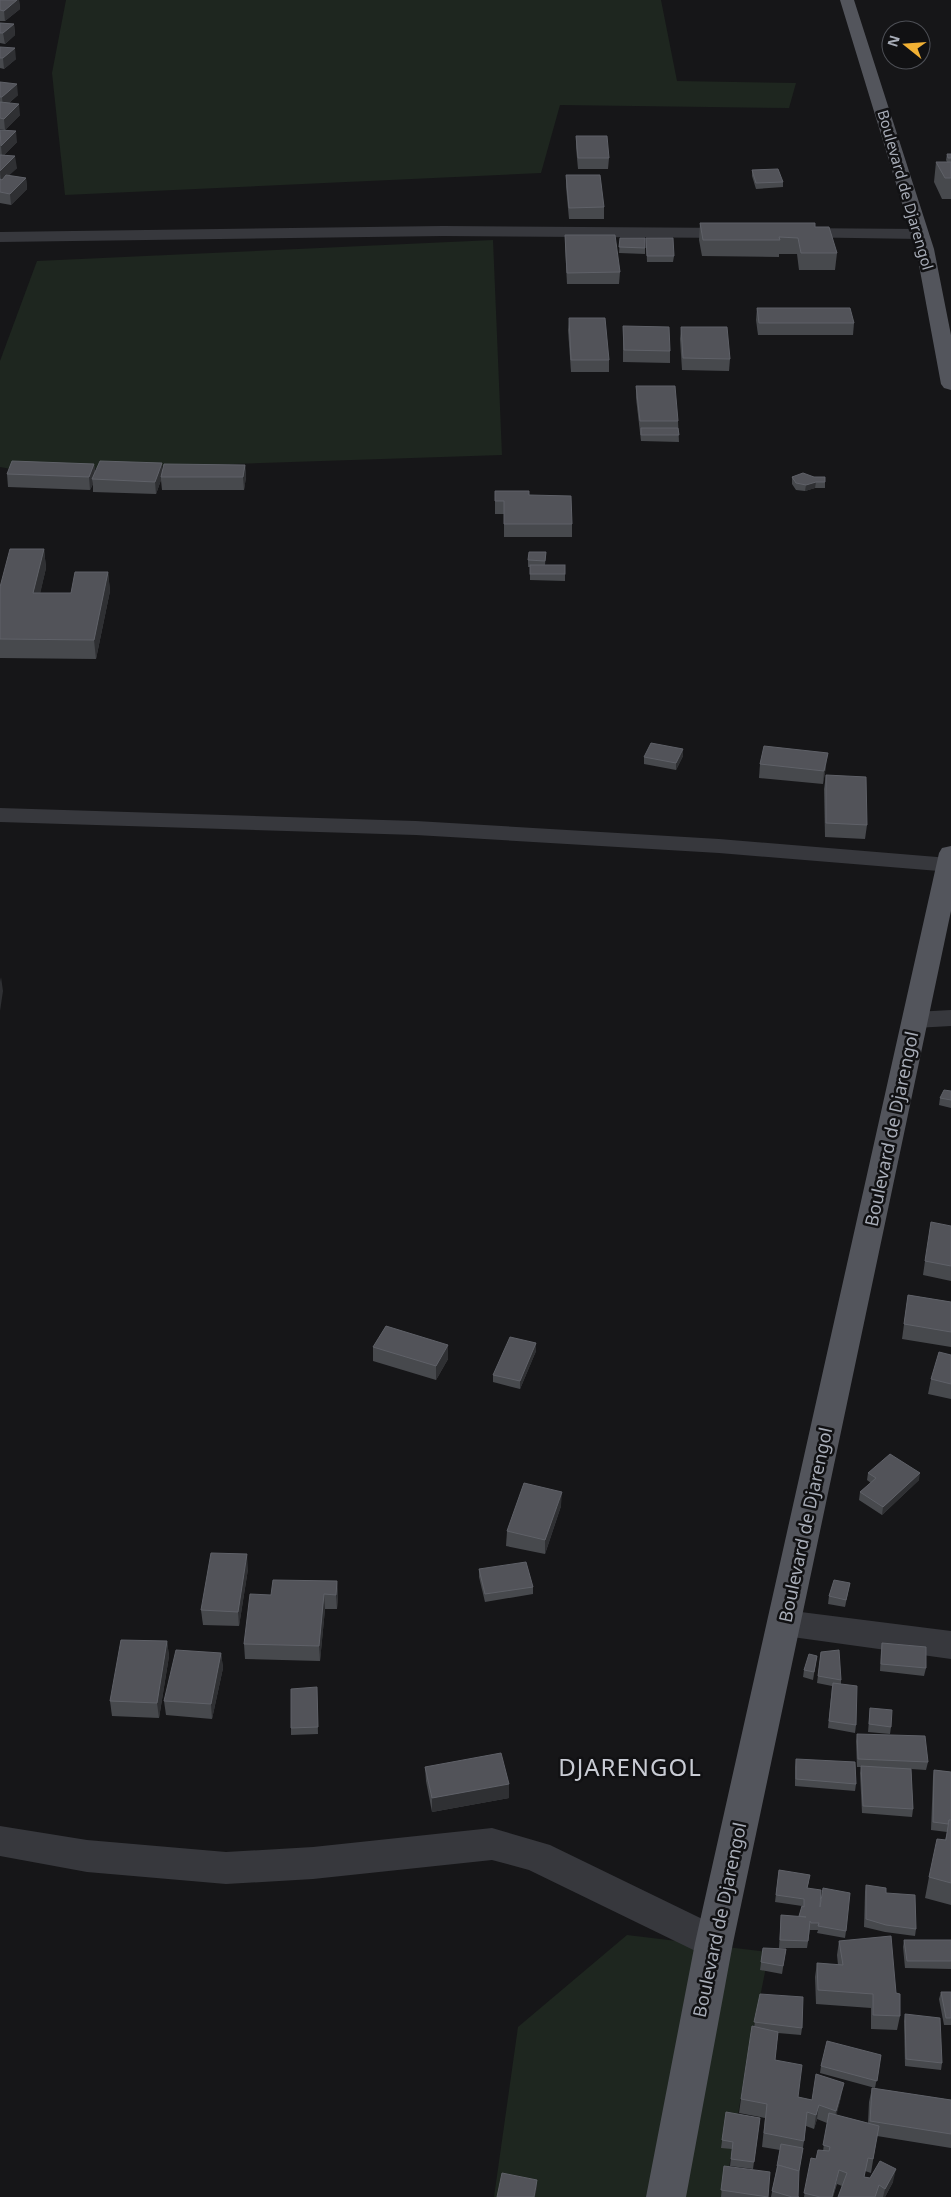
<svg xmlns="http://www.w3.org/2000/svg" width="951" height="2197" font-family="'Noto Sans',sans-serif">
<rect width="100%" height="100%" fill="#161618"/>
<g fill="#1e261f">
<path d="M66,0h595l16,81 119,2 -7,25 -229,-3 -19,68 -476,22 -13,-122z"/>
<path d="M493,240l9,215 -479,16 -23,-4v-106l37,-100z"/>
<path d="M627,1935l142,17 -23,115 -22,130h-230l24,-170z"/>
</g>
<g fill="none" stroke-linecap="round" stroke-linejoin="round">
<g fill="#37383d" fill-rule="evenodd">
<path d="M443,226l293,2 6,1 3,4 -3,4 -6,1 -293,-2 -443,6v-10z"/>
<path d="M794,228l126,1 6,1 3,4 -3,4 -6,1 -132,-2 -3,-4 3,-4z"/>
<path d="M0,808l416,13 303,18 230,19h2v14l-232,-19 -303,-18 -416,-13z"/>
<path d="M951,1010v16l-36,2 -9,-2 -4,-6 4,-6 9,-2z"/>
<path d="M785,1610l166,21v28l-166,-23 -12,-4 -5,-9 5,-9z"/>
<path d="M0,1826l87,14 139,12 87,-5 179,-19 58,17 177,86 6,12 -6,12 -13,5 -185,-90 -37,-10 -179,19 -87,5 -139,-12 -87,-16z"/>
</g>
<g fill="#53555c" fill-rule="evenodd">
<path d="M840,0h14l80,249 17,86v55l-7,-2 -3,-4 -25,-135z"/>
<path d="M951,846v65l-218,1032 -47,254h-40l49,-254 244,-1090 3,-5z"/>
</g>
</g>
<g fill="#47494d">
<path d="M0,0h19l1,9 -15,12h-5z"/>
<path d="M0,23l14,1 1,11 -10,9 -5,-1z"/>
<path d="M0,47l16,12 -12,10 -4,-1z"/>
<path d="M0,82l18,13 -9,8 11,12 -15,15 -5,-1z"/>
<path d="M0,130l17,12 -13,13 13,13 -9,8 18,2 1,11 -16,16 -11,-2z"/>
<path d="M576,136l33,22 -1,11h-30l-2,-22z"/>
<path d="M947,154h4v45h-9l-8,-17 2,-20h11l-1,-2z"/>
<path d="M752,170l31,12v5l-27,2 -4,-13z"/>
<path d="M566,175l38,32v12h-35l-3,-32z"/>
<path d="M700,223l115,4 22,26 -2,17h-36l-2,-16h-18v3l-77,-1 -3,-16z"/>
<path d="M565,235l55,37 -1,12h-52l-2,-38z"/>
<path d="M620,238h25v16l-26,-1z"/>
<path d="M646,238l28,18 -1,6h-26z"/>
<path d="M757,308l97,15 -1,12h-95l-2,-15z"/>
<path d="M569,318l40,42v12h-38l-3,-42z"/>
<path d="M623,326l47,25v12l-47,-1z"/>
<path d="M681,327l49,32 -1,12 -47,-1 -2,-31z"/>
<path d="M636,386l42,35 1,21 -38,-1 -5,-43z"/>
<path d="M94,464l1,9 67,-2 83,-6 1,12 -2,13h-82l-1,-10 -5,14 -63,-2v-8l-3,6 -82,-3 -1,-13z"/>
<path d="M792,477l33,5v6h-10l-10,3 -9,-1 -4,-6z"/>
<path d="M495,491l34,4 43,29v13h-68v-23h-9z"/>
<path d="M44,549l2,19 -6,25h31l37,-21 2,19 -14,68 -96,-1v-71z"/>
<path d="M546,552l-1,13h20v16l-35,-1v-13h-2v-7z"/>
<path d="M683,756l-7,14 -32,-6v-7z"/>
<path d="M760,764l66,2 -3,18 -64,-6z"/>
<path d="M826,775l41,50 -2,14 -40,-2 -1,-48z"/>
<path d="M951,1091v17l-12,-3 1,-7z"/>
<path d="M951,1226v55l-28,-6 2,-14z"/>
<path d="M908,1295l43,7v45l-49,-8z"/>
<path d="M536,1343v8l-16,38 -27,-7v-7z"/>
<path d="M373,1347l75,12 -12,21 -63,-19z"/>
<path d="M951,1355v44l-23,-5 3,-15z"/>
<path d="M868,1473l51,7 -37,35 -23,-15 1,-8 11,-9 -4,-3z"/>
<path d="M561,1506l-16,48 -39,-8 1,-15z"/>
<path d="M248,1569l-9,57 -36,-1 -2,-15z"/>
<path d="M479,1569l54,18v7l-48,8 -6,-25z"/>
<path d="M337,1581l1,15 -1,13h-12l-5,52 -75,-2 -1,-15 27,-49z"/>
<path d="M850,1583l-5,24 -17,-3 1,-8z"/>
<path d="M167,1641l2,15 -10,62 -47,-2 -2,-15z"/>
<path d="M882,1643l44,25 -2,8 -44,-5 1,-21z"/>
<path d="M821,1652l20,28v4l15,41 -1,8 -27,-5 4,-42 -15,-3z"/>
<path d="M221,1653l2,15 -11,51 -46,-4 -2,-14z"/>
<path d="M817,1656l-4,24 -10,-3 1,-7z"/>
<path d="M317,1695l1,39 -27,1v-7z"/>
<path d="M870,1708l21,19 -1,7 -22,-2z"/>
<path d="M857,1734l71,28 -2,8 -15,-1 2,40 -1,8 -50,-4 -2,-40 1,-6h-4l-1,-26z"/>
<path d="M796,1759l60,25 -1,7 -60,-5v-19z"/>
<path d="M425,1767l84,31 -77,14 -6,-31z"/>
<path d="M934,1770l17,2v133l-26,-7 4,-21 16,-37 2,-8 -16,-2 2,-53z"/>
<path d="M779,1870l30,12 -2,6 13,19 26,24 -1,7 -28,-5 1,-3h-8v-1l-3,19h-28l2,-33 18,2 3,-11 -27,-4z"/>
<path d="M866,1885l20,8 30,36 -1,7 -30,-4 -21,-5 1,-35z"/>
<path d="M904,1940h47v29l-46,-1 -2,-21z"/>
<path d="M839,1941l57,52 4,23 -3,14 -26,-1v-21l-55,-4 -1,-27 2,-14 21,2 -1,-10z"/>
<path d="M763,1948l23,1 -4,25 -22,-4z"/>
<path d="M941,1992h10v33h-7l-5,-26z"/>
<path d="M760,1994l42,34 -1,7 -23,-2 -3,27 23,37 14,3 29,-3 -5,18 32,8 1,-21 3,-14 79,12v48l-74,-12 -6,37 -6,-2 -1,6 29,5 -8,15h-47l4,-11 -5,-2 -4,13h-29l7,-39 5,1 7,-8 4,-28 -10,-4 -3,10 -8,-3 -2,15 -5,30 -1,26h1h-28l9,-47 -18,-3 3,-29 -26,-5 2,-14z"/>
<path d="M905,2014l37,49 -1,7 -36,-4 -1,-45z"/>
<path d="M881,2055l-6,33 -55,-15 1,-7z"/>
<path d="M726,2112l34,6 -7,51 -23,-3 2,-17 -11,-1z"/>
<path d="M724,2166l44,31h-47z"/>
</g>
<g fill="#2f3033">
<path d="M17,0h2l1,9 -15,12 -1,-10z"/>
<path d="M14,24l1,11 -10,9 -2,-11z"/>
<path d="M15,48l1,11 -12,10 -1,-11z"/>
<path d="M17,84l1,11 -15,13 -1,-11z"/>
<path d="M19,104l1,11 -15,15 -1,-11z"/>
<path d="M16,131l1,11 -15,15 -1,-11z"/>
<path d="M15,156l2,12 -16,15 -1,-12z"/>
<path d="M26,178l1,11 -16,16 -1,-11z"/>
<path d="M162,463l1,13 -2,1v3l-5,14 -1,-12z"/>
<path d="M94,464l1,13 -3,2 1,5 -3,6 -1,-13z"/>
<path d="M245,465l1,12 -2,13 -1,-13z"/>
<path d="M816,482l-1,6 -10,3 1,-6z"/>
<path d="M44,549l2,19 -10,44 -3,-19z"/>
<path d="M108,572l2,19 -14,68 -2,-19z"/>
<path d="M683,749v7l-7,14v-7z"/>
<path d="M828,753l-2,13 -3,18 1,-13z"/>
<path d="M1,977l2,14 -3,20v-29z"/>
<path d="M536,1343v8l-16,38v-8z"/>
<path d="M448,1345v14l-12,21v-14z"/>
<path d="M920,1473l-1,7 -37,35 1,-8z"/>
<path d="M562,1492l-1,14 -16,48v-14z"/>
<path d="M247,1554l1,15 -9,57 -1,-14z"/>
<path d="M337,1581l1,15 -1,13 -1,-14z"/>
<path d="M324,1594l1,15 -5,52 -1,-15z"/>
<path d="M167,1641l2,15 -10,62 -2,-15z"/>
<path d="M221,1653l2,15 -11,51 -1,-15z"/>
<path d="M509,1784v14l-77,14v-14z"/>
<path d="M844,2083l-3,14 -7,28 2,-14z"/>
<path d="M819,2105l-2,14 -3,10 2,-14z"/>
<path d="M896,2169l-3,13 -8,15h-2l2,-8z"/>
<path d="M839,2170l-6,27h-1z"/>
<path d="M537,2180v7l-2,10h-1z"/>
</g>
<g fill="#525359" stroke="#5f6168">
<path d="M0,0h17l-13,11 -4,-1z"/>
<path d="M0,23l14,1 -11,9h-3z"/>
<path d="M0,47l15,1 -12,10h-3z"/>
<path d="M0,82l17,2 -15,13h-2z"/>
<path d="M0,102l19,2 -15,15 -4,-1z"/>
<path d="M0,130l16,1 -15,15z"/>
<path d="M576,136h31l2,22h-31z"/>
<path d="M947,154h4v4h-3z"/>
<path d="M0,155l15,1 -15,15z"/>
<path d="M936,162h15v16h-6z"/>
<path d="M778,169l5,13 -27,1 -4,-13z"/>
<path d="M6,175l20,3 -16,16 -10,-2v-13l2,1z"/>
<path d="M566,175h34l4,32 -35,1z"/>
<path d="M700,223h115v4h14l8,26h-36l-3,-15 -19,-1 1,3h-77z"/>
<path d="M565,235h50l5,37 -53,1z"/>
<path d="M620,238h25v10l-26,-1z"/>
<path d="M646,238h27l1,18h-27z"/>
<path d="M757,308h93l4,15h-95z"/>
<path d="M569,318h36l4,42h-38z"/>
<path d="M623,326l46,1 1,24 -46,-1z"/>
<path d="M681,327h46l3,32 -47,-1z"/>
<path d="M636,386h39l3,35h-38z"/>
<path d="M641,428h37l1,7h-38z"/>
<path d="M12,461l82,3 -5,13 -82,-3z"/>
<path d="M100,461l62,2 -7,19 -63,-3z"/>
<path d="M164,464l81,1 -2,12h-82z"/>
<path d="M803,473l11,4h11v5h-9l-10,3 -10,-2 -4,-6z"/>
<path d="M495,491h34v4l42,1 1,28h-68v-23h-9z"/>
<path d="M10,549h34l-11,44h38l4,-21h33l-14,68 -94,-1v-52z"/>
<path d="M529,552h17l-1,9 -17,-1z"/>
<rect x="530" y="565" width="35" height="9"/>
<path d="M651,743l32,6 -7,14 -32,-6z"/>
<path d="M764,746l64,7 -4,18 -64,-7z"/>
<path d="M826,775l40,2 1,48 -41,-2z"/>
<path d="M944,1090l7,1v9l-11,-2z"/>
<path d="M931,1222l20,4v40l-26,-5z"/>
<path d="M908,1295l43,7v30l-47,-8z"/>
<path d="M386,1326l62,19 -12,21 -63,-19z"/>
<path d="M510,1337l26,6 -16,38 -27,-6z"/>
<path d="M939,1352l12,3v29l-20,-5z"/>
<path d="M890,1454l30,19 -37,34 -23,-15 16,-14 -8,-5z"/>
<path d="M524,1483l38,9 -17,48 -38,-9z"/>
<path d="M211,1553l36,1 -9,58 -37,-2z"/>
<path d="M526,1562l7,25 -48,7 -6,-25z"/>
<path d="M273,1580l64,1 -1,14 -12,-1 -5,52 -75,-2 6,-50 21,1z"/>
<path d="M834,1580l16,3 -4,17 -17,-4z"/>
<path d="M121,1640l46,1 -10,62 -47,-2z"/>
<path d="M882,1643l44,4v21l-45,-4z"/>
<path d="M176,1650l45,3 -10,51 -47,-3z"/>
<path d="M839,1650l2,30 -23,-4 3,-24z"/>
<path d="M809,1654l8,2 -3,16 -10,-2z"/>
<path d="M833,1683l24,3 -1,39 -27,-4z"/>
<path d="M317,1687l1,40 -27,1v-39z"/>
<path d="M870,1708l22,2 -1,17 -22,-3z"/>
<path d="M857,1734l68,2 3,26 -70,-3z"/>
<path d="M501,1753l8,31 -77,14 -7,-31z"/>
<path d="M796,1759l59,3 1,22 -60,-5z"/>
<path d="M861,1766l50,3 2,40 -50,-3z"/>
<path d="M934,1770l17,2v48h-2l-1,4 -15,-2z"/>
<path d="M949,1820h2v63l-22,-6 8,-38 9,1z"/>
<path d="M779,1870l31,5 -3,13 14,2 -1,17 3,-19 27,5 -4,38 -28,-5 1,-3h-8l-1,-2 -2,20 -28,-1 1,-25 25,2 -7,-1 3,-10 2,1v-8l-28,-4z"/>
<path d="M866,1885l20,3v5l29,2 1,34 -30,-4 -20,-6z"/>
<path d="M891,1936l5,57 4,1v22l-27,-1v-21l-55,-4 -1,-27 26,2 -4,-24z"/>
<path d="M904,1940h47v21h-44z"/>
<path d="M763,1948l23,1 -3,17 -22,-4z"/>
<path d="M941,1992h10v26h-5z"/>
<path d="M760,1994l43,3 -1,31 -48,-6z"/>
<path d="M905,2014l35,4 2,45 -36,-4z"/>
<path d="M752,2026l26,6 -3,28 27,5 -4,32 14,3 4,-26 28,9 -8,28 -17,-6 -3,10 -9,-3 -3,29 -40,-8 3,-29 -26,-5z"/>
<path d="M827,2041l54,14 -4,26 -56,-15z"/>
<path d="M872,2088l79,12v34l-81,-13z"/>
<path d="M726,2112l34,6 -6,44 -23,-3 2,-17 -11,-2z"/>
<path d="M829,2113l50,13 -6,33 -5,-1 -4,19 6,1 10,-17 16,8 -11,20 -6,-4 -4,12h-37l9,-24 -8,-3 -7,27h-12l-16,-4 7,-35 5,1 2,-9 11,1 1,-4 -7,-2z"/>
<path d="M781,2144l22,4 -4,23 -21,-6v1h-1z"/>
<path d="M778,2165l21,6 -1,26h1h-7l-20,-6z"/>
<path d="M724,2166l46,6 -2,25 -47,-7z"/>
<path d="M502,2173l35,7 -3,17h-37z"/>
</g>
<g text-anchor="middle" stroke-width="5" stroke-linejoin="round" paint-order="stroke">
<g font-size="15" fill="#a8adb8" stroke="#111113">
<text transform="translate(905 190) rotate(74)" y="5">Boulevard de Djarengol</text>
</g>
<g font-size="18" fill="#a8adb8" stroke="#111113">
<text transform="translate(892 1129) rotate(-78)" y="6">Boulevard de Djarengol</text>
<text transform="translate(806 1525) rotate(-78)" y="6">Boulevard de Djarengol</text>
<text transform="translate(720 1920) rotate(-78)" y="6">Boulevard de Djarengol</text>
</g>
<g font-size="24" letter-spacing="1" fill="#c9ccd4" stroke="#111113">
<text x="630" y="1776">DJARENGOL</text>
</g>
</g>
<g transform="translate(906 45) rotate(287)"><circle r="24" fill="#111113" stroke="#4d4f55"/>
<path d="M0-4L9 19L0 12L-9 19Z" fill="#f2b134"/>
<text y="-8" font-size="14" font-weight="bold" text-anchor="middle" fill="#a8adb8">N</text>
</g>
</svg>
